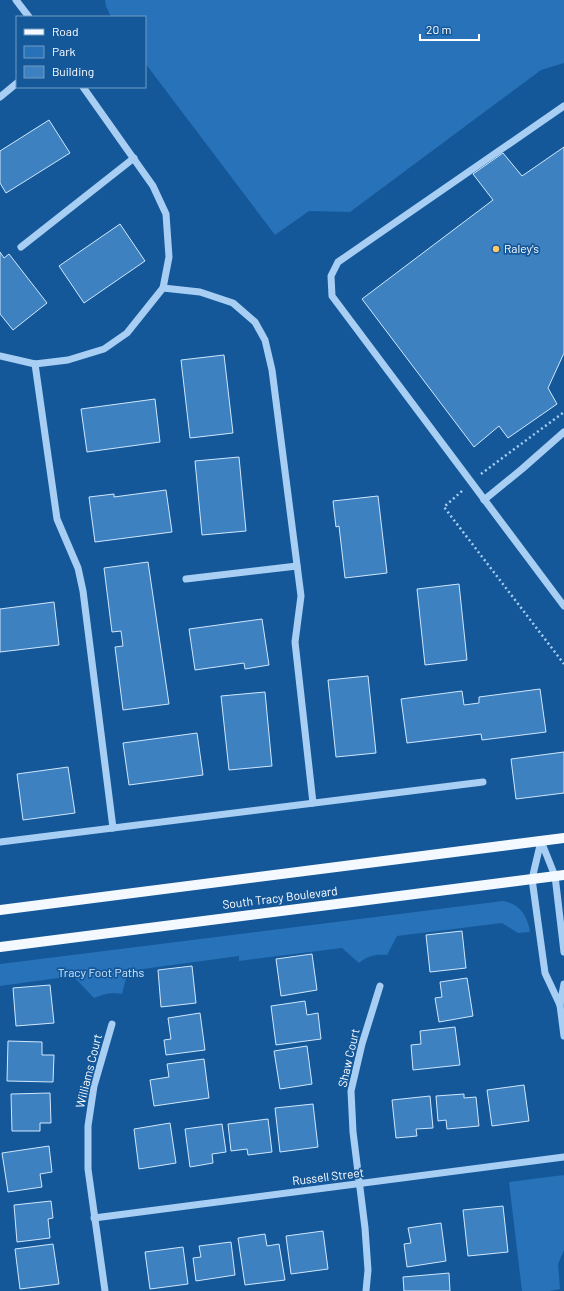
<svg xmlns="http://www.w3.org/2000/svg" width="564" height="1291" font-family="Barlow,sans-serif">
<rect width="100%" height="100%" fill="#14589a"/>
<g fill="#2772b8">
<path d="M105,0h459v63l-23,7 -191,142 -41,-1 -34,24 -130,-172v-46h-34l-5,-11z"/>
<path d="M503,901c17,3 24,14 27,31l-12,1 -16,-10 -105,13 -10,19c-11,-1 -20,1 -28,8l-17,-15 -103,13v-5l-111,15 -6,23c-11,-2 -18,0 -28,4l-21,-22 -73,10v-22z"/>
<path d="M564,1175v75l-6,14 2,25 -11,2h-27l-13,-109z"/>
</g>
<g fill="#3d81c1" stroke="#d0e7fd">
<path d="M49,120l21,33 -64,40 -6,-10v-32z"/>
<path d="M564,147v206l-16,35 9,16 -49,34 -9,-12 -25,21 -112,-148 131,-99 -20,-26 30,-21 19,23z"/>
<path d="M120,224l25,37 -61,42 -25,-37z"/>
<path d="M0,252l4,6 5,-4 38,49 -34,27 -13,-16z"/>
<path d="M224,355l9,78 -43,5 -9,-78z"/>
<path d="M155,399l5,43 -73,10 -6,-43z"/>
<path d="M239,457l7,74 -44,4 -7,-74z"/>
<path d="M166,490l6,42 -77,10 -6,-45 25,-3v3z"/>
<path d="M378,496l9,77 -42,5 -6,-52 -3,1 -3,-26z"/>
<path d="M148,562l21,142 -46,6 -8,-63 8,-1 -2,-15 -9,1 -8,-64z"/>
<path d="M459,584l8,76 -42,5 -8,-76z"/>
<path d="M54,602l5,43 -59,7v-43z"/>
<path d="M262,619l7,46 -24,4 -1,-6 -49,7 -6,-41z"/>
<path d="M368,676l8,77 -40,4 -8,-77z"/>
<path d="M540,689l6,43 -64,8 -1,-6 -74,9 -6,-44 61,-8 2,14 15,-2v-6z"/>
<path d="M265,692l7,74 -43,4 -8,-74z"/>
<path d="M197,733l6,42 -74,10 -6,-42z"/>
<path d="M564,752v41l-48,6 -5,-40z"/>
<path d="M68,767l7,46 -52,7 -6,-46z"/>
<path d="M462,931l4,37 -36,4 -4,-37z"/>
<path d="M312,954l5,36 -36,6 -5,-37z"/>
<path d="M192,966l4,37 -35,4 -3,-37z"/>
<path d="M467,978l6,38 -34,6 -4,-24 7,-1 -2,-15z"/>
<path d="M50,985l4,38 -38,3 -3,-38z"/>
<path d="M305,1001l2,14 11,-2 3,26 -45,6 -5,-39z"/>
<path d="M200,1013l5,37 -39,5 -2,-15 7,-1 -3,-21z"/>
<path d="M455,1027l5,38 -47,5 -2,-25 10,-1 -1,-13z"/>
<path d="M8,1041l34,1v13h12l-1,27 -46,-1z"/>
<path d="M307,1046l5,38 -32,5 -6,-38z"/>
<path d="M204,1059l5,39 -55,8 -4,-26 19,-3 -2,-13z"/>
<path d="M524,1085l5,36 -37,5 -5,-36z"/>
<path d="M50,1093l1,30h-11v8h-28l-1,-37z"/>
<path d="M464,1094v4l12,-1 3,29 -32,3 -1,-9 -8,1 -2,-25z"/>
<path d="M430,1096l3,32 -17,1 1,7 -21,2 -4,-38z"/>
<path d="M313,1104l5,43 -38,5 -5,-44z"/>
<path d="M268,1119l4,33 -24,3 -1,-6 -16,2 -3,-27z"/>
<path d="M170,1123l6,40 -37,6 -5,-40z"/>
<path d="M222,1124l4,28 -14,2 1,9 -23,4 -5,-38z"/>
<path d="M49,1146l3,26 -12,2 2,13 -34,5 -6,-39z"/>
<path d="M51,1201l2,17 -5,1 2,19 -33,4 -3,-37z"/>
<path d="M503,1206l5,46 -40,4 -5,-46z"/>
<path d="M441,1223l5,38 -39,6 -3,-23 7,-1 -3,-15z"/>
<path d="M323,1231l5,38 -37,5 -5,-38z"/>
<path d="M265,1234l2,12 12,-2 6,36 -40,5 -7,-47z"/>
<path d="M231,1242l4,33 -39,6 -3,-23 8,-1 -2,-11z"/>
<path d="M53,1244l6,40 -39,5 -5,-40z"/>
<path d="M183,1247l5,37 -38,5 -5,-37z"/>
<path d="M449,1273l1,18h-46l-1,-14z"/>
</g>
<g fill="none" stroke-linecap="round" stroke-linejoin="round">
<g stroke="#a8cff3" stroke-width="2.5" stroke-dasharray="2 3" stroke-linecap="butt">
<path d="M481,474l83,-62"/>
<path d="M462,491l-18,16 120,157"/>
</g>
<g stroke="#a8cff3" stroke-width="7">
<path d="M16,0l13,17"/>
<path d="M0,97l17,-14"/>
<path d="M564,106l-226,156 -7,14 1,20 232,310"/>
<path d="M21,247l113,-89"/>
<path d="M163,288l37,4 33,11 22,19 10,18 7,30 29,226 -6,46 18,161"/>
<path d="M0,356l35,8 33,-4 36,-11 23,-16 36,-45 6,-31 -3,-43 -13,-28 -70,-99"/>
<path d="M35,364l22,155 21,49 5,23 30,237"/>
<path d="M484,500l38,-31 42,-37"/>
<path d="M186,579l111,-13"/>
<path d="M541,841l-9,38 13,94 15,32 4,31"/>
<path d="M541,841l14,35 9,76"/>
<path d="M0,842l483,-60"/>
<path d="M560,1005l4,-21"/>
<path d="M94,1218l470,-61"/>
<path d="M105,1291l-17,-122v-43l6,-40 18,-62"/>
<path d="M366,1291l2,-21 -3,-42 -12,-96 -2,-41 11,-47 18,-58"/>
</g>
<g stroke="#f3f9ff" stroke-width="10">
<path d="M0,910l564,-72"/>
<path d="M0,947l564,-72"/>
</g>
</g>
<circle fill="#ffc969" stroke="#14589a" stroke-width="1.5" cx="496" cy="249" r="4"/>
<g text-anchor="middle" stroke-width="3.5" stroke-linejoin="round" paint-order="stroke">
<g font-size="12" fill="#fff" stroke="#14589a" text-anchor="start">
<text x="504" y="253">Raley's</text>
</g>
<g font-size="12" fill="#fff" stroke="#14589a">
<text transform="translate(280 898) rotate(-7)" y="4">South Tracy Boulevard</text>
<text transform="translate(349 1058) rotate(-77)" y="4">Shaw Court</text>
<text transform="translate(89 1071) rotate(-76)" y="4">Williams Court</text>
<text transform="translate(328 1177) rotate(-7)" y="4">Russell Street</text>
</g>
<g font-size="12" fill="#d0e7fd" stroke="#14589a">
<text x="101" y="977">Tracy Foot Paths</text>
</g>
</g>
<rect x="16" y="16" width="130" height="72" fill="#14589a" stroke="#729bc2"/>
<rect x="24" y="29" width="20" height="6" fill="#f3f9ff" stroke="#729bc2"/>
<text x="52" y="36" font-size="12" fill="#ffffff">Road</text>
<rect x="24" y="46" width="20" height="12" fill="#2772b8" stroke="#729bc2"/>
<text x="52" y="56" font-size="12" fill="#ffffff">Park</text>
<rect x="24" y="66" width="20" height="12" fill="#3d81c1" stroke="#729bc2"/>
<text x="52" y="76" font-size="12" fill="#ffffff">Building</text>
<path d="M420 34v6h59v-6" fill="none" stroke="#ffffff" stroke-width="2"/>
<text x="426" y="34" font-size="12" fill="#ffffff" stroke="#14589a" stroke-width="3" paint-order="stroke">20 m</text>
</svg>
